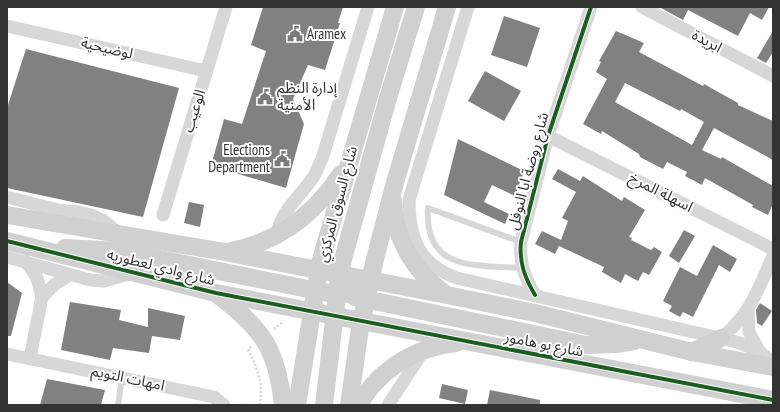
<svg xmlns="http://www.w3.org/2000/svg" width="780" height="412" font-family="'PT Sans Narrow','Noto Sans Arabic',sans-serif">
<rect width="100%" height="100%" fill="#fff"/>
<g fill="#818181" fill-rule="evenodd">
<path d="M263,7h80l-5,16h2l-15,47 -17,-5 -15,34 11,25 -18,64 -75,-22 13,-47 18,5 24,-73 -15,-6z"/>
<path d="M659,7h110l-7,13 -12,-7 -12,23 -50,-26 -5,10z"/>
<path d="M504,16l36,12 -13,39 -36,-12z"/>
<path d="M616,31l28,12 -5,9 64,34 1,-2 34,19v2l35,16v39l-59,-32 -12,22 19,9 1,-2 51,29v18l-5,11 -16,-8 1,-2 -48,-27 -3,7 -17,-9 2,-4 -20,-10 -4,7 -23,-12 -1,-3 -37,-23 -1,3 -18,-10 24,-45 -11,-7 5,-10 -2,-1zM625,83l55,28 1,-2 23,13 -12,23 -77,-43z"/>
<path d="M773,31v21l-7,11 -9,-5z"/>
<path d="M26,49l153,39 -36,129 -136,-29v-80z"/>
<path d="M485,71l36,20 -17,30 -36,-20z"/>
<path d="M458,139l66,32 -9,25 -23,-11 -8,17 25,12 -4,10 -61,-29z"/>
<path d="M558,169l22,12 3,-5 39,25 2,-4 21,13 -16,27 3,1 -1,2 20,10 3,-3 8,5 -13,23 -6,-3 -5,9 -13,-7 -4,9 -19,-11 2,-5 -45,-21 -4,8 -20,-10 7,-13 19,9 7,-19 -6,-3 14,-26 -24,-13z"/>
<path d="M189,202l15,3 -4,22 -16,-4z"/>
<path d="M684,230l11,6 -16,27 -10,-7z"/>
<path d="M713,245l24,14 -7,13 -11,-7 -26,52 -10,-5 -3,5 -11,-6 3,-5 -9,-5 17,-34 17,9z"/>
<path d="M7,282l15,11 -11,43h-4z"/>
<path d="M70,302l51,8 -2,10 29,7v-19l37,8 -5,24 -28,-4 -3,17 -36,-5 -3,12 -49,-10z"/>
<path d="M760,303l12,8 -10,15 -5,-3 -1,-13z"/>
<path d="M47,379l58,11 -4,15h-61z"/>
<path d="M442,384l26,6 -3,14 -26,-6z"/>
<path d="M490,390l50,10v5h-53z"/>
</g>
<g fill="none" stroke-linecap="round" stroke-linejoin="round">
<g stroke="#d6d6d6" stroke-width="2.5" stroke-dasharray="2 2" stroke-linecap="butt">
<path d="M274,329l9,-7"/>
<path d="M251,347l-3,2c10,21 15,33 12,56"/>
<path d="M236,405h10"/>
</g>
<g stroke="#d7d7d7" stroke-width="6">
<path d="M521,242l-93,-34c-4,63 46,57 94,60"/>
<path d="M118,405l4,-28"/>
</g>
<g stroke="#d7d7d7" stroke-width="13">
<path d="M468,7l-59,193c0,37 10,65 48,78l280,64 22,9 14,12"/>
<path d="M642,7l131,69"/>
<path d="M7,26l199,45"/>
<path d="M548,136l225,113"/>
<path d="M7,197l51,13 21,2 12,3 13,6 15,12"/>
<path d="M163,215l63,-208"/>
<path d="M277,235c3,-24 25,-40 37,-59 3,-5 5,-12 8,-17l46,-152"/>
<path d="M7,257l83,23 14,1 29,-8"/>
<path d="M26,261l11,17 5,19 -12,61"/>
<path d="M535,295c-10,-17 -16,-32 -14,-53l27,-106 43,-129"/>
<path d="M42,297l13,-13 15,-9"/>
<path d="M748,311l1,21 10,19"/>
<path d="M721,338c30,-24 37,-49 52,-82"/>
<path d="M7,354l207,43 10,8"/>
<path d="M388,405l36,-55"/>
</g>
<g stroke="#d0d0d0" stroke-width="18">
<path d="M393,200c1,38 21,71 51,93"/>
<path d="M7,215l218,37 222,43 88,18 157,39 81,15"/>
<path d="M7,241l209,52 557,107"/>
<path d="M65,248l55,3 208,42c16,1 35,4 42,-13"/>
<path d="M231,251c48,-9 84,-38 110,-77"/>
<path d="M338,286l5,-27 45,-161 28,-91"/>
<path d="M218,295c44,33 59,54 65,110"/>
<path d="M355,297l231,48 30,-1 18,-3"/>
<path d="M692,352l29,-14"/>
<path d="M297,405l23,-142 75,-256"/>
<path d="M324,405l12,-101"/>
<path d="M349,405l11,-77 14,-65 20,-77 53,-179"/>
<path d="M359,405c19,-35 57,-58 97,-62"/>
</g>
<defs>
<g id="cycleway">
<path d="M7,241l209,52 557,107"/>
<path d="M535,295c-10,-17 -16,-32 -14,-53l27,-106 43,-129"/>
</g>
</defs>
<use href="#cycleway" stroke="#fff" stroke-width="6"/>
<use href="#cycleway" stroke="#1b5e20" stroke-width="4"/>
</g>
<defs>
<symbol id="civic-bare" viewBox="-9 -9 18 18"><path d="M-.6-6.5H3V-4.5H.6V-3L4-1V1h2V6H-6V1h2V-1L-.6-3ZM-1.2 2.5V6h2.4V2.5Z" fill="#7a7a7a" stroke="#fff" stroke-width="2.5" paint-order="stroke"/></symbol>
</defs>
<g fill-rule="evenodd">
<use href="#civic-bare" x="284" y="23" width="22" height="22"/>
<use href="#civic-bare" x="254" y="86" width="22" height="22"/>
<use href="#civic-bare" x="271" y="148" width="22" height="22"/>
</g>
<g text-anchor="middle" stroke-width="4" stroke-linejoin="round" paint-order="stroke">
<g font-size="15" fill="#333" stroke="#fff" text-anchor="start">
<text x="307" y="39">Aramex</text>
<text x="277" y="93">إدارة النظم<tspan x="277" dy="17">الأمنية</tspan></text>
<text x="270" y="155" text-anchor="end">Elections<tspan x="270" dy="17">Department</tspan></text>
</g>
<g font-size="15" fill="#333" stroke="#fff">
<text transform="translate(707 41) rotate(28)" y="5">ابريدة</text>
<text transform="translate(107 48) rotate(13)" y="5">لوضيحية</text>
<text transform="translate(194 111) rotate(-73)" y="5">الوعيب</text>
<text transform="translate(528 171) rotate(-75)" y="5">شارع روضة ابا النوفل</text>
<text transform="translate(661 192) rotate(27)" y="5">اسهلة المرخ</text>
<text transform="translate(337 204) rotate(-75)" y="5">شارع السوق المركزي</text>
<text transform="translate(161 267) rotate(14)" y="5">شارع وادي لعطوريه</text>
<text transform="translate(544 344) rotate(11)" y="5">شارع بو هامور</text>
<text transform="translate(128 378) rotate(12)" y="5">امهات التويم</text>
</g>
</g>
<rect width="780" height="412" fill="none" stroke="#333333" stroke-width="16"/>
</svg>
